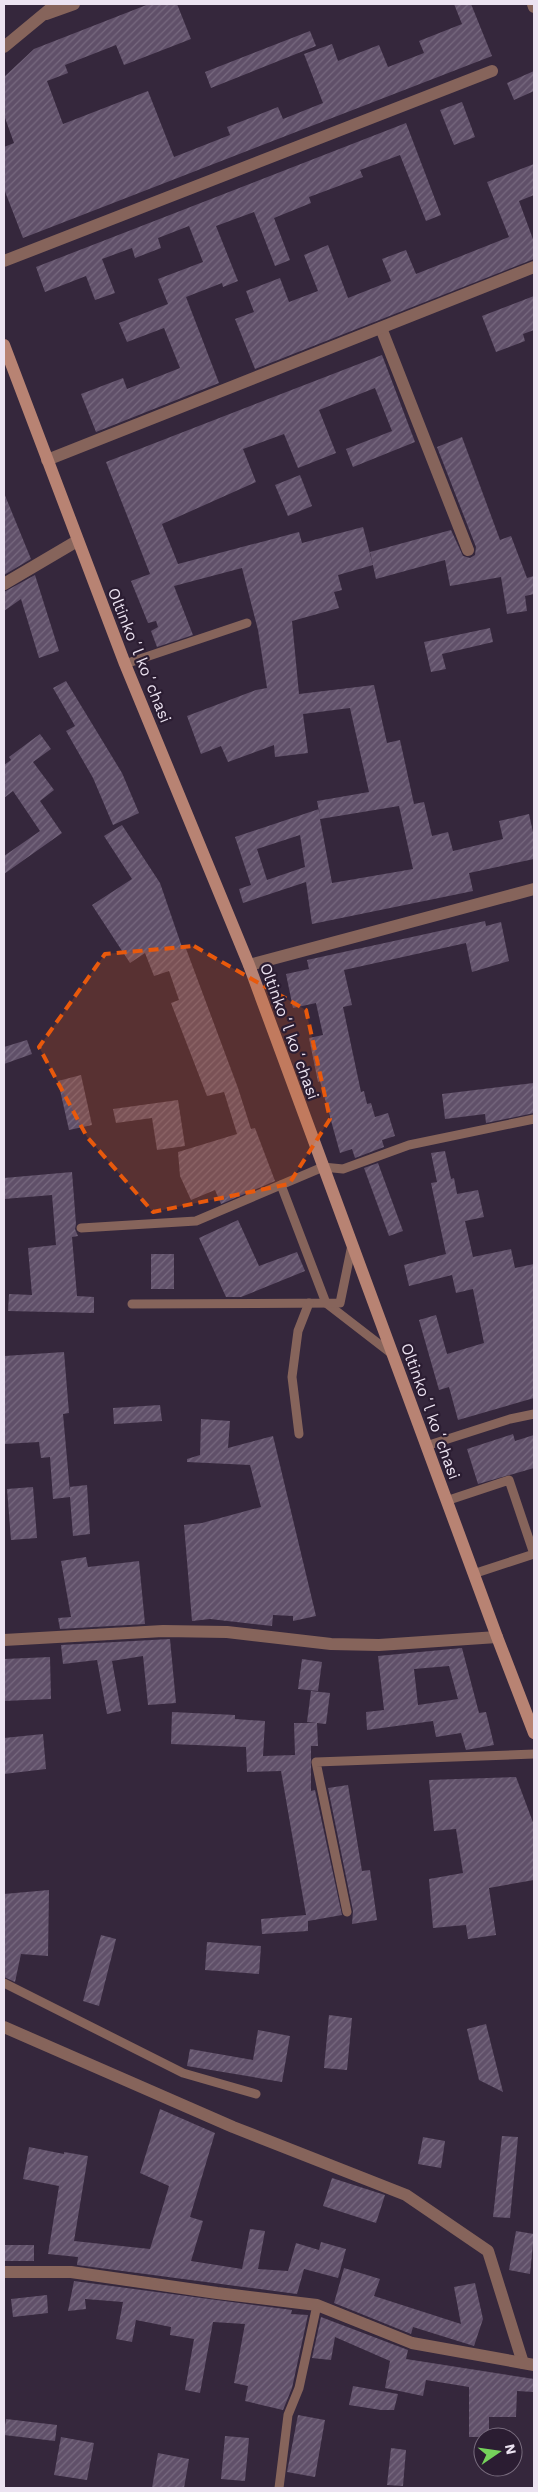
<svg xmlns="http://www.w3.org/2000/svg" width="538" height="2492" font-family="'Work Sans',sans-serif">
<defs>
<pattern id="building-hatch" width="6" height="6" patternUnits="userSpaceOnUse" patternTransform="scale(1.25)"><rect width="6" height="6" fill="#605069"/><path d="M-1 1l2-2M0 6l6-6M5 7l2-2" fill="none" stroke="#77697f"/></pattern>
</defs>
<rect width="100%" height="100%" fill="#35273c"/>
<g fill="url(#building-hatch)" fill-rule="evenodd">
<path d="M149,4h28l14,35 -67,26 -8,-20 -51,20 3,8 -21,8 16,43 85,-33 26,66 56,-22 -3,-8 51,-20 5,12 40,-16 -19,-49 28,-10 6,17 41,-16 9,22 36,-14 -5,-12 43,-17 -8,-20h17l21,52 -469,182 -19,-49v-42l10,-4 -10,-28v-38l30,-28z"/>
<path d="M310,31l6,15 -105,42 -6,-16z"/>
<path d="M534,71v20l-20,9 -7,-17z"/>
<path d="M462,102l13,35 -21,8 -14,-35z"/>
<path d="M406,123l35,92 -15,6 -26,-66 -40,15 3,7 -54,20 2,6 -37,15 16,42 -15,6 -21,-54 -38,14 22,55 -15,6 -1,-4 -36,14 33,86 -123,49 -15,-38 42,-16 4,11 53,-21 -16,-40 -37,14 -8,-19 49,-19 -10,-25 45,-17 -14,-36 -31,12 3,10 -26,10 -3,-10 -30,11 13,34 -20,7 -9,-24 -41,16 -9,-25z"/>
<path d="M534,164v31l-15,6 15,41v17l-279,110 -20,-50 19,-7 -8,-21 34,-13 9,24 29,-11 -14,-36 24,-10 20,53 43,-17 -9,-22 24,-9 10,24 93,-37 -22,-55z"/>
<path d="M534,296v34l-11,4 2,7 -29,11 -14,-36z"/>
<path d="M382,355l33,87 -62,25 -7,-18 46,-18 -17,-43 -56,22 17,43 -38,15 -14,-34 -41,15 13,33 -94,42 16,40 121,-32 3,11 61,-16 10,38 -35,10 4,15 -8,2 5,16 -47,13 7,73 75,-9 13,58 13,-3 14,64 10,-2 8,34 16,-4 5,19 50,-12 -4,-18 30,-7 5,23v22l-65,14 4,18 -161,33 -6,-42 -63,21 -4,-14 12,-4 -16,-48 84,-28 1,7 -3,-15 52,-9 -19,-84 -47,6 5,39 -33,4 -1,-12 -46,17 -7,-16 -20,8 -14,-38 69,-26 11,-2 -9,-58 -16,-62 -68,18 19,49 -36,12 -6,-16 7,-4 -2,-6 -8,2 -17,-42 19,-7 -44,-112zM399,806l14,63 -81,14 -12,-64zM300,835l5,32 -38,13 -10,-31z"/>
<path d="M462,437l38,103 11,-4 16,42 7,-2v18l-9,2 2,15 -20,3 -6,-37 -51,9 -5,-26 -69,19 -6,-27 81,-22 12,26 7,2 5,-3 1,-8 -39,-100z"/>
<path d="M300,475l12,31 -24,10 -13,-31z"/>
<path d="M4,493l27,66 -27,16z"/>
<path d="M35,575l24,76 -20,7 -18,-59 -17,12v-19z"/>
<path d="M490,628l3,14 -51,12 4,15 -15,3 -7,-30z"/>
<path d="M66,681l56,92 17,40 -26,12 -20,-47 -27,-47 9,-5 -22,-38z"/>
<path d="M40,734l11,15 -18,13 21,28 -14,11 22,32 -58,41v-18l36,-25 -27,-40 -9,7v-33l7,-5 -2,-3z"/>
<path d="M122,825l38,58 22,64 3,-1 53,142 13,41 4,-1 20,53 -54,23 -6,-14 -24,10 -11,-24 -2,-24 59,-18 -13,-42 -17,4 -36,-93 8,-3 -10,-29 -15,5 -9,-23 -15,10 -38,-58 40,-26 -28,-43z"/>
<path d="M485,921l1,5 15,-4 8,39 -37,11 -6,-29 -122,27 8,35 -9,2 18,85 3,-1 3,13 4,-1 4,14 13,-4 7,23 -13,4 2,7 -29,11 -3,-9 -12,4 -20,-72 -2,1 -9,-44 14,-3 -7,-32 -23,5 -7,-34 23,-5 -2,-9z"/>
<path d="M27,1040l5,14 -28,10v-17z"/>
<path d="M81,1075l11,50 -23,5 -11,-49z"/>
<path d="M534,1083v30l-48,10 -1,-9 -40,5 -3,-25z"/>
<path d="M178,1100l7,46 -28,4 -5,-32 -36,5 -3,-14z"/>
<path d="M445,1151l6,28 3,-1 3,16 21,-4 6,27 -19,4 8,36 38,-8 4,19 19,-4v134l-76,22 -9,-33 -10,3 -20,-70 17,-5 11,39 37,-11 -11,-54 -17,4 -4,-18 -43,11 -5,-21 42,-11 -15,-71 6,-1 -6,-29z"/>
<path d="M378,1163l25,68 -14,5 -25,-68z"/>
<path d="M72,1172l4,52 -1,5 3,7 -6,1 5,59 17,1v16l-86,-2 1,-17 23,1 -4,-47 28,-3 -4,-50 -48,4v-21z"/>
<path d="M238,1220l21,46 38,-14 8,19 -64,26h-15l-27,-59z"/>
<rect x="151" y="1254" width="23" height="35"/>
<path d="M64,1352l5,61 -6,1 7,78 -1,-5 18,-2 3,49 -17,2 -3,-39 -17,2 -3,-42 -9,1 -2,-16 -35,2v-88z"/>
<path d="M160,1405l2,16 -48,3 -1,-16z"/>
<path d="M201,1419l29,2 -2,27 45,-12 43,180 -23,5v-5l-20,-1 -1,11 -62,-7 -18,2 -8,-96 18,-2 59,-16 -11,-42 -63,-3v-3l13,-4z"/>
<path d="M513,1434l2,7 19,-6v33l-56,16 -11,-35z"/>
<path d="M33,1487l4,51 -26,2 -4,-51z"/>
<path d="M86,1557l2,10 51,-6 6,63 -85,5 -2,-11 13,-1 -10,-56z"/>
<path d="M170,1639l6,64 -28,2 -5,-49 -31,5 9,50 -14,3 -10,-54 -34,4 -2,-19z"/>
<path d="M462,1648l17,65 7,-1 8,33 -28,5 -5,-17 -25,4 -3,-16 -66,9 -1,-18 18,-2 -6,-54zM449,1666l9,33 -40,6 -4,-36z"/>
<path d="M50,1657l1,42 -47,2v-42z"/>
<path d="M302,1659l20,3 -4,29 -20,-2z"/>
<path d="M311,1691l19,2 -4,31 -19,-2z"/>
<path d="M172,1712l63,3v4l30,2 -2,35 32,-1 -1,-32h23l1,23h-7v45l4,-1 27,125 -34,6v10l-46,3 -1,-15 45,-4 -25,-144 -34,1 -1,-25 -75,-3z"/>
<path d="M43,1734l3,35 -42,5v-36z"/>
<path d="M516,1777l18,48v55l-45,8 7,47 -28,4 -2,-14 -33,3 -4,-49 34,-6 -7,-44 -22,2 -5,-51z"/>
<path d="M348,1785l14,86 8,-1 7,50 -25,4 1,-13 -25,-123z"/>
<path d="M49,1890l-1,66 -27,-2 -6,28 -11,-5v-83z"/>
<path d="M101,1935l15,4 -17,67 -16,-5z"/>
<path d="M207,1942l54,4 -2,28 -54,-4z"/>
<path d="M329,2015l23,3 -5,52 -23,-2z"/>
<path d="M486,2024l17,68 -24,-12 -12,-51z"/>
<path d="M258,2030l32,6 -8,46 -95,-16 3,-17 63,11z"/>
<path d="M160,2109l55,24 -25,84 13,4 -12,40 51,8 8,-40 15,2 -7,38 30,2 8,-28 23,7 2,-8 25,7 -8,29 -34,-9 -7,25 -220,-29 1,-8 -30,-3 11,-68 -36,-7 6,-32 35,7v-2l24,4 -14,85 76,8 19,-63 -29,-13z"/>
<path d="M502,2136l16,1 -8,81 -17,-1z"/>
<path d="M423,2137l22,4 -4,27 -23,-4z"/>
<path d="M332,2178l53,17 -9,28 -53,-17z"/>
<path d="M516,2231l18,3 -4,40 -21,-4z"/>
<rect x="4" y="2245" width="30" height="16"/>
<path d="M344,2268l36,11 -6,17 87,28 -7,-37 21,-4 8,36 -9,27 -61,-19 -2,7 -77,-31z"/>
<path d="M74,2281l218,29 -1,4 17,1 -16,73 -9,22 -38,-9 3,-15 -14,-3 11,-59 -32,-2 -13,71 -15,-3 9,-51 -24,-4 1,-8 -35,-7 -4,22 -16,-3 7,-37 -38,-3 1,10 -18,2z"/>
<path d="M47,2295l1,18 -35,4 -2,-18z"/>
<path d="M321,2317l87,33 -2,9 128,20v13l-17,-1 -1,26h-27v20h-20v-50l-43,-7 -3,16 -38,-8 5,-27 -55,-24 -4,23 -19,-2z"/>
<path d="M353,2386l45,8 -4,16h-13l-32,-5z"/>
<path d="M298,2415l27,5 -10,57 -28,-5z"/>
<path d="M6,2419l51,6 -2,16 -51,-6z"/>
<path d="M225,2436l24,2 -4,43 -24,-2z"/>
<path d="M61,2437l33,6 -7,37 -33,-5z"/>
<path d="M391,2448l15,2 -3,36 -16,-1z"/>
<path d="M158,2453l31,6 -5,29h-32z"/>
</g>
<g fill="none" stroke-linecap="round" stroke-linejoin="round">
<g stroke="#86645b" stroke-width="9">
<path d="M125,664l122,-41"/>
<path d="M281,1185l45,118 66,51"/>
<path d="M81,1228l115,-7 127,-54 20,2 66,-24 125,-26"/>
<path d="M132,1304l208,-1 12,-58"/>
<path d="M299,1434l-7,-57 6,-46 11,-28"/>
<path d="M426,1446l84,-27 24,-5"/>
<path d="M446,1501l63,-21 25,74 -61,20"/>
<path d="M347,1912l-31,-150 218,-8"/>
<path d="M4,1983l179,90 73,21"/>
<path d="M279,2488l9,-73 11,-27 18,-83"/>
</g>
<g stroke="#86645b" stroke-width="12">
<path d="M533,4l1,3"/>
<path d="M46,14l28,-10"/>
<path d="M4,261l488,-190"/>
<path d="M381,328l87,222"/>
<path d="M47,460l487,-193"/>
<path d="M4,584l73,-43"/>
<path d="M249,965l285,-76"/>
<path d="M4,1640l159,-9 64,1 104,12 48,1 118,-8"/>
<path d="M4,2027l229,100 173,68 82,56 35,112"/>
<path d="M4,2272h67l146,21 100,12 95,38 122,22"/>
</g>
<path stroke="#86645b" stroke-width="12" d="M4,47l52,-43"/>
<path stroke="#b88373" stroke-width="12" d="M4,345l121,319 124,301 248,672 37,96"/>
</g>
<path fill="#e8590c" fill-opacity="0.2" stroke="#e8590c" stroke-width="4" stroke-dasharray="10 6" stroke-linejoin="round" d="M194,946l112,64 24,109 -41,65 -136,28 -66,-75 -48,-90 66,-93z"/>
<g text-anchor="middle" stroke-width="4.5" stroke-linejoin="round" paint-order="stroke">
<g font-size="16" fill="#ece3f1" stroke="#2b1d32">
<text transform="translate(140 655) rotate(68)" y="6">Oltinkoʻl koʻchasi</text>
<text transform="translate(290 1031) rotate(70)" y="6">Oltinkoʻl koʻchasi</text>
<text transform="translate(431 1411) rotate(70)" y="6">Oltinkoʻl koʻchasi</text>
</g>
</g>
<rect width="538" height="2492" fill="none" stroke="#ece3f1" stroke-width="10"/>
<g transform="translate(498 2452) rotate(77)"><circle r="24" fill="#2b1d32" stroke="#786c7e"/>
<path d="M0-4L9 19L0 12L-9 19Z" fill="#75d25b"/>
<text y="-8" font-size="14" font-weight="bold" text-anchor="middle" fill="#ece3f1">N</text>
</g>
</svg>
